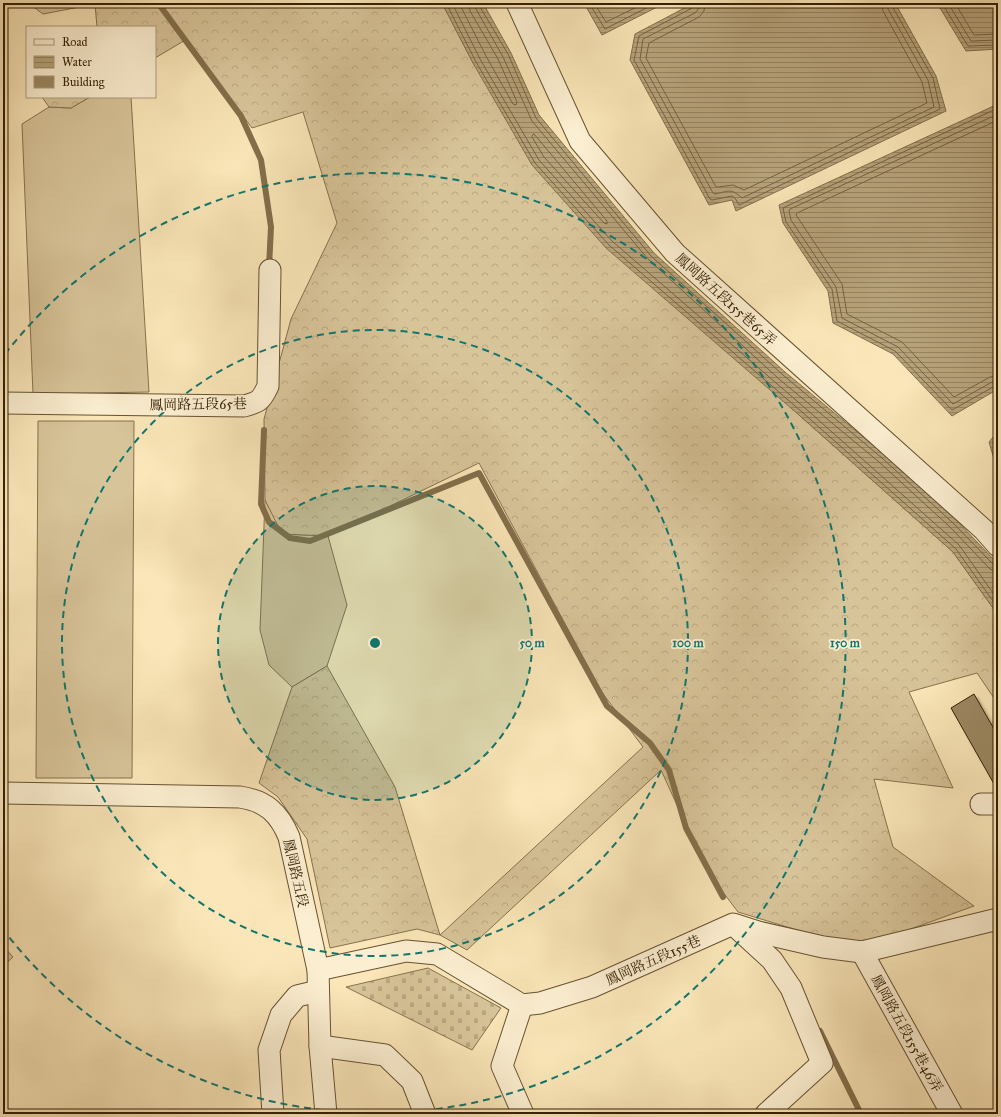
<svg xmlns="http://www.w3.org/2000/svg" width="1001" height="1117" font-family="'IM FELL Great Primer','Noto Serif TC',serif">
<defs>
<pattern id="forest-crowns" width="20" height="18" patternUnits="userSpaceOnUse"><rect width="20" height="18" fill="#d8c499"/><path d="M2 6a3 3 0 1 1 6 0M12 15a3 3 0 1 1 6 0" fill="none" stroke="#baa882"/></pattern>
<pattern id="cemetery-stones" width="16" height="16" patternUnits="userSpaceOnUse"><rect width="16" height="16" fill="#d8c499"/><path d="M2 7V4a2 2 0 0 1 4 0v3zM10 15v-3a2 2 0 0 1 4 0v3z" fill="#baa882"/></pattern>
<pattern id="garden-dots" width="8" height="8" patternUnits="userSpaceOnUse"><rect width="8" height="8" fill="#d8c499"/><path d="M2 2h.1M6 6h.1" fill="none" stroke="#baa882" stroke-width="1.8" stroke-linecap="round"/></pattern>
<pattern id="water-rules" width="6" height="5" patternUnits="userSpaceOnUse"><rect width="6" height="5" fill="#b7a37b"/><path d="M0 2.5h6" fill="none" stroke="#968463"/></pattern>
<filter id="shadow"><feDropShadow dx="3.5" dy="3.5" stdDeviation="1" flood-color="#0004"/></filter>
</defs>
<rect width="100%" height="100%" fill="#fae6b8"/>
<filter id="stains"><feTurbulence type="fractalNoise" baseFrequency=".005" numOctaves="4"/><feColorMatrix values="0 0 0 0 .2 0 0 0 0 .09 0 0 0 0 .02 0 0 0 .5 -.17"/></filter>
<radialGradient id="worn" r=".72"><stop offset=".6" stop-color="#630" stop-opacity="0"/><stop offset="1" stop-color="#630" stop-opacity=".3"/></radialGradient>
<g fill="#d8c499" stroke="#86724e">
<path d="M90,97h41l18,295 -116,2 -11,-270 27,-17 22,1z"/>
<path d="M38,421h96l-2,357h-96z"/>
<path d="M265,500l18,34 45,2 19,69 -20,61 -35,21 -23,-22 -9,-35z"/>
</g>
<g fill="url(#forest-crowns)" stroke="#86724e">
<path d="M28,3h414l31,60 326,352 154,137 45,63v89l-21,-31 -68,19 44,96 -79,-9 19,68 81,59 -88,32 -43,6 -105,-32 -31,-41 -46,-101 -194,180 -27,-15 -23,-6 -87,19 -23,-109 -29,-42 -19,-14 33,-96 35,-21 68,121 45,148 203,-188 -42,-56 -122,-228 -151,73 -46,-2 -17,-34 -1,-81 27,-100 46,-96 -34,-111 -51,16 -65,-89 -32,19v-31h-58l-2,-23 -52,10z"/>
<path d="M42,97h48l-19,11 -22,-1z"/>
</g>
<path fill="url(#cemetery-stones)" stroke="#86724e" d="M428,968l73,40 -29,42 -126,-63z"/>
<path fill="url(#garden-dots)" stroke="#86724e" d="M3,946l10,11 -10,9z"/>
<g fill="url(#water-rules)" stroke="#836f4b">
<path d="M442,3h41l28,50 28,62 115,138 131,119 100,83 71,65 42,44v51l-45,-63 -154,-137 -193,-167 -74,-83 -59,-102z"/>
<path d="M584,3h81l-63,32z"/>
<path d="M694,3h201l41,73 10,35 -210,100 -4,-11 -23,5 -79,-145 5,-26z"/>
<path d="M937,3h61v46l-32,2z"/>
<path d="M998,104v285l-46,27 -59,-62 -60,-31 -5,-32 -45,-68 -4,-18z"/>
<path d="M998,431v42l-9,-31z"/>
</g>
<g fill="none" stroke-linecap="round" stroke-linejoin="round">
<g stroke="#766240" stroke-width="1">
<path d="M446,3l30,59 59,101 74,82 193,167 154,137 42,59"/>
<path d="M452,3l28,56 59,101 73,81 193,167 154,137 39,55"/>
<path d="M459,3l27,53 27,48 3,1 1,-3 -19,-43 -28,-48 -1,-8"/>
<path d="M475,3l1,6 27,48 29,64 116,138 131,120 100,83 71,65 40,42 8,3"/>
<path d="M480,3v4l28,47 28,64 115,138 132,119 99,83 71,65 41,42 4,2"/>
<path d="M589,3l16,26 51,-26"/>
<path d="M594,3l12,19 39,-19"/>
<path d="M694,3l-2,5 -53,28 -5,24 76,139 2,1 20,-4 3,2 4,7 201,-96 -7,-31 -41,-72v-3"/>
<path d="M699,3v5l-4,5 -52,26 -3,20 73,134 2,1c14,-3 16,-6 27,4l192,-91 -6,-27 -40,-71 -1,-6"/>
<path d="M705,3l-1,8 -5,6 -50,26 -3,15 70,129h2l15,-2 11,5 183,-87 -5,-21 -39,-71 -2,-8"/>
<path d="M942,3l26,43 30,-1"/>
<path d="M948,3l23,38 27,-1"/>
<path d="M955,3l19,32 24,-1"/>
<path d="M998,108l-213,99 -2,1 3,14 46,67 5,32 58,30 57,59 43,-24h3"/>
<path d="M998,114l-208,95 -1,2 2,9 45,67 6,31 56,29 55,57 39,-22 6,-1"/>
<path d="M998,120l-201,93 -1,2 46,69 5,30 55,28 52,55 36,-20 8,-2"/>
<path d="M534,134l73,87v3l-3,-1 -60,-66 -12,-20z"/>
</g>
<g stroke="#836f4b" stroke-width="6">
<path d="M158,3l83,113 20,44 10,67 -2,40"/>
<path d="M264,430l-3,74 8,18 21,16 20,3 169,-68 128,233 43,37 19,27 17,58 37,69"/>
<path d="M820,1031l41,83"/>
</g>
</g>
<path fill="#9b8762" stroke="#342004" filter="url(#shadow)" d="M974,694l24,42v55l-47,-83z"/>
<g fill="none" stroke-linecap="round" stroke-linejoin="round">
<defs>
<g id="minor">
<path d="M517,3l63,138 95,112 309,277 14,16"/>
<path d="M3,403l241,3c15,-4 17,-5 24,-20l2,-116"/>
<path d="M3,793l237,4c26,4 39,16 49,40l29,133 2,76 6,68"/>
<path d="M981,804h17"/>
<path d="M736,927l36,33 19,28 31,75 -56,51"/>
<path d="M862,952l90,162"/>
<path d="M318,970l88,-19 31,3 85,51 18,-2 52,-16 141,-63 25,8 65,15 39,5 136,-33"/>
<path d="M522,1005l-20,61 21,48"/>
<path d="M320,1046l65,9 27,26 13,33"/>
<path d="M273,1114l-4,-64 12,-35 16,-19 21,-5"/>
</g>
</defs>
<use href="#minor" stroke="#665231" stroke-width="23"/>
<use href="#minor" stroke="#fcefd1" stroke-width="21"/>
</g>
<circle cx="375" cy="643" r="157" fill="#0f766e" fill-opacity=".12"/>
<g fill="none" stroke="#0f766e" stroke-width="2" stroke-dasharray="7 5">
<circle cx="375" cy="643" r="157"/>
<circle cx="375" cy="643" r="313"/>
<path d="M5 354A470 470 0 1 1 5 932"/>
</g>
<g text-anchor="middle" stroke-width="3.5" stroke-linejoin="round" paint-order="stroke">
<g font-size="14" fill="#342004" stroke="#fcefd1">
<text transform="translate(726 299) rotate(42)" y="5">鳳岡路五段155巷65弄</text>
<text transform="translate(198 404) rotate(-1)" y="5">鳳岡路五段65巷</text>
<text transform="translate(296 873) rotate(77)" y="5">鳳岡路五段</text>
<text transform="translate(653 960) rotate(-24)" y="5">鳳岡路五段155巷</text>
<text transform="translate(907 1033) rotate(61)" y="5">鳳岡路五段155巷46弄</text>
</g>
</g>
<circle cx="375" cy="643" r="6" fill="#0f766e" stroke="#fcefd1" stroke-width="2"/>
<g font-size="12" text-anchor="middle" font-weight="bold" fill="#0f766e" stroke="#fcefd1" stroke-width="3.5" stroke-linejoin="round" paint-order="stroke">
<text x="532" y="647">50 m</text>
<text x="688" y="647">100 m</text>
<text x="845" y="647">150 m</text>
</g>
<rect width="1001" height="1117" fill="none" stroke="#fae6b8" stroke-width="16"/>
<rect x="4" y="4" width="993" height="1109" fill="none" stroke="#342004" stroke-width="2"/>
<rect x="8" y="8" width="985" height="1101" fill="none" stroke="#342004"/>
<rect x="26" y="26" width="130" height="72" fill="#fcefd1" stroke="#ac9c7f"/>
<rect x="34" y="39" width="20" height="6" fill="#fcefd1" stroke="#ac9c7f"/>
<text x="62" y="46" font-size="12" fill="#342004">Road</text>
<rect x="34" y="56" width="20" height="12" fill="url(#water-rules)" stroke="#ac9c7f"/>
<text x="62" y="66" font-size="12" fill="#342004">Water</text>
<rect x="34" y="76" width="20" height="12" fill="#9b8762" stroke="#ac9c7f"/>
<text x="62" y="86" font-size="12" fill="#342004">Building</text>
<rect width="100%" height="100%" filter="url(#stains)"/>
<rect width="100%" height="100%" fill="url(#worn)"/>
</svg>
